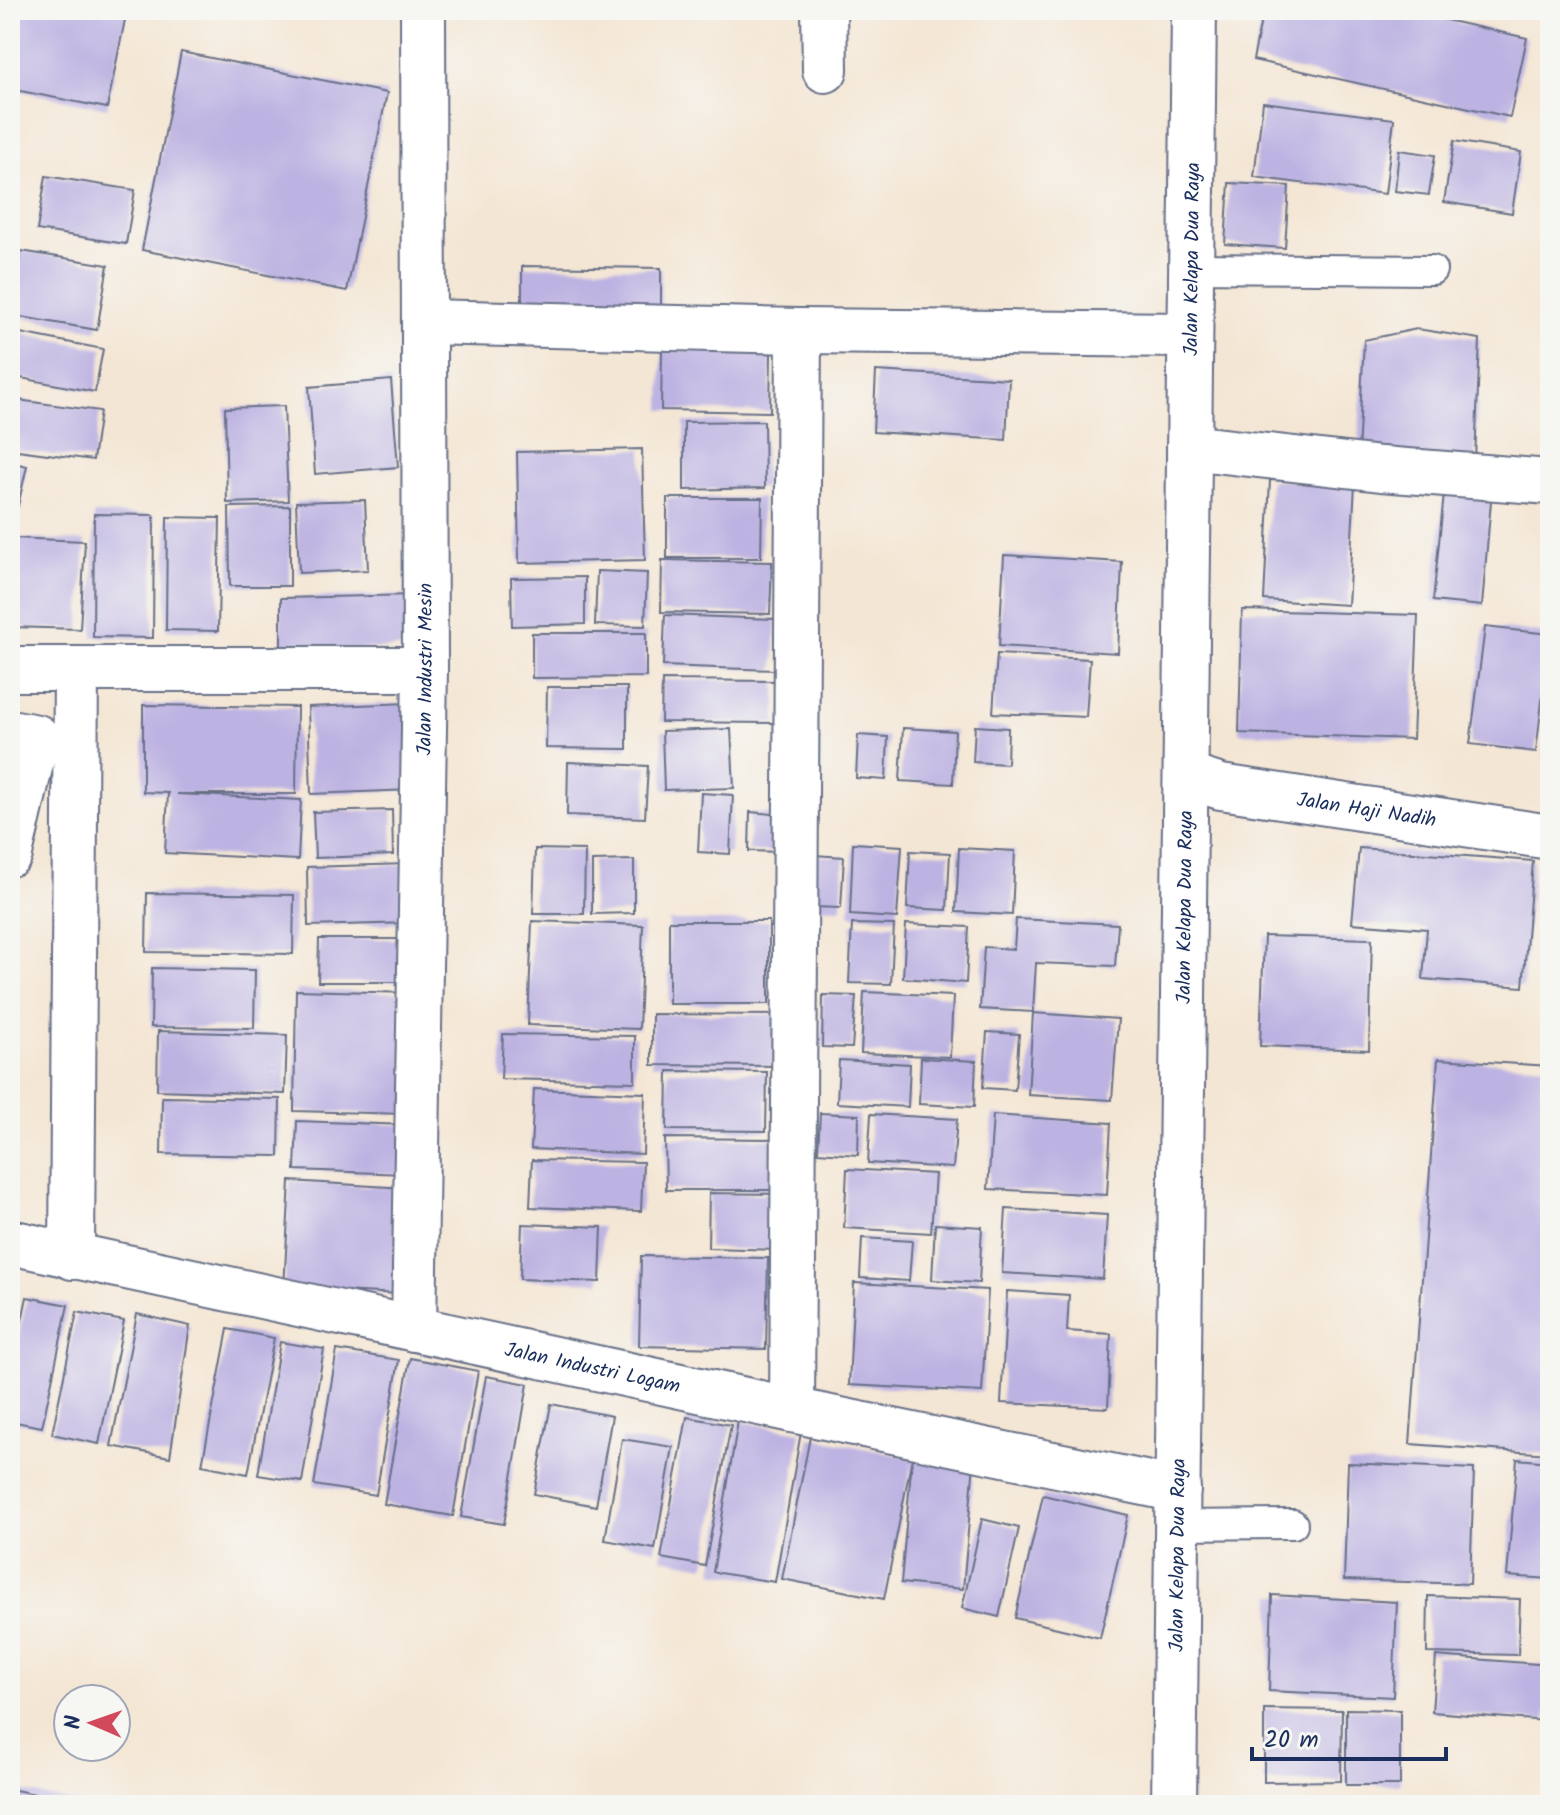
<svg xmlns="http://www.w3.org/2000/svg" width="1560" height="1815" font-family="Kalam,sans-serif">
<rect width="100%" height="100%" fill="#f6f6f2"/>
<filter id="ink" filterUnits="userSpaceOnUse"><feTurbulence type="fractalNoise" baseFrequency=".0125" numOctaves="2"/><feDisplacementMap in="SourceGraphic" scale="16" xChannelSelector="R" yChannelSelector="G"/><feConvolveMatrix kernelMatrix="1 2 1 2 8 2 1 2 1" color-interpolation-filters="sRGB"/></filter>
<filter id="wash" filterUnits="userSpaceOnUse"><feTurbulence type="fractalNoise" baseFrequency=".006" numOctaves="4" result="noise"/><feDisplacementMap in="SourceGraphic" scale="32" xChannelSelector="R" yChannelSelector="G"/><feGaussianBlur stdDeviation="1.8" result="paint"/><feColorMatrix in="noise" values="0 0 0 0 0 0 0 0 0 0 0 0 0 0 0 0 0 1.4 0 .05"/><feComposite in="paint" operator="in"/></filter>
<g filter="url(#wash)">
<rect width="100%" height="100%" fill="#f4e6d4"/>
<g id="blocks">
<g fill="#bdb3e2">
<path d="M10,10h117l-20,98 -97,-19z"/>
<path d="M1263,10h138l126,28 -17,79 -257,-57z"/>
<path d="M181,52l206,41 -40,198 -205,-41z"/>
<path d="M1263,102l131,17 -9,75 -131,-17z"/>
<path d="M1454,141l67,11 -9,61 -68,-11z"/>
<path d="M1399,150l36,5 -6,40 -34,-4z"/>
<path d="M46,176l89,14 -9,54 -89,-14z"/>
<path d="M1229,183l60,3 -4,62 -60,-4z"/>
<path d="M21,251l87,14 -11,65 -87,-15z"/>
<path d="M522,266l139,2v45h-139z"/>
<path d="M1417,329l63,10 -5,121 -117,-6 6,-114z"/>
<path d="M10,331l93,18 -8,43 -85,-16z"/>
<path d="M662,350l109,2 -1,60 -109,-2z"/>
<path d="M876,371l133,8 -3,61 -133,-8z"/>
<path d="M391,380l7,87 -83,7 -6,-87z"/>
<path d="M10,399l90,12 -7,49 -83,-11z"/>
<path d="M284,406l4,95 -61,2 -2,-95z"/>
<path d="M764,421l1,67 -81,2v-68z"/>
<path d="M642,449l3,111 -126,3 -2,-111z"/>
<path d="M10,462l17,4 -14,62 -3,-1z"/>
<path d="M1270,480l85,5 -7,120 -84,-5z"/>
<path d="M1445,484l47,5 -10,117 -49,-5z"/>
<path d="M667,498h95l-1,60h-94z"/>
<path d="M365,500l3,70 -69,3 -3,-71z"/>
<path d="M290,506v80h-60l-1,-79z"/>
<path d="M94,514l60,1 -1,123 -60,-1z"/>
<path d="M167,517l53,1 -2,113 -52,-1z"/>
<path d="M10,538l75,3 -5,88 -70,-2z"/>
<path d="M1004,555l118,7 -4,91 -119,-7z"/>
<path d="M662,560l110,2 -2,52 -109,-2z"/>
<path d="M597,571l50,2 -2,53 -50,-1z"/>
<path d="M585,577v47l-73,2 -1,-48z"/>
<path d="M416,595l1,53 -136,2v-52z"/>
<path d="M1242,610l176,5 -5,124 -174,-6z"/>
<path d="M665,615l111,4 -2,51 -111,-4z"/>
<path d="M1485,627l65,7 -14,118 -66,-8z"/>
<path d="M532,633h114v44l-114,1z"/>
<path d="M997,654l93,5 -4,58 -93,-4z"/>
<path d="M662,680l114,1v42l-115,-1z"/>
<path d="M547,687h80v62l-81,-1z"/>
<path d="M409,703l3,87 -101,4 -3,-87z"/>
<path d="M143,705l154,2 -1,87h-119l124,6 -3,60 -133,-7 3,-60 -25,-1z"/>
<path d="M1548,720h2v37l-7,-1z"/>
<path d="M975,726l33,2 -1,36 -34,-2z"/>
<path d="M903,728l52,3 -2,53 -53,-3z"/>
<path d="M731,729l3,59 -70,2 -2,-59z"/>
<path d="M858,735l30,2 -2,43 -30,-2z"/>
<path d="M568,762l80,4 -3,52 -78,-3z"/>
<path d="M701,793l32,2 -3,59 -32,-2z"/>
<path d="M392,810l1,45 -78,3 -2,-46z"/>
<path d="M750,812l33,3 -2,37 -32,-1z"/>
<path d="M853,843l49,3 -5,72 -47,-3z"/>
<path d="M959,848l56,3 -3,64 -56,-3z"/>
<path d="M1359,848l174,13 -10,126 -100,-8 4,-50 -75,-6z"/>
<path d="M535,849l50,1 -1,64h-51z"/>
<path d="M910,851l40,2 -3,57 -40,-2z"/>
<path d="M814,855l30,2 -3,51 -30,-1z"/>
<path d="M634,860v53l-42,1v-53z"/>
<path d="M407,864l3,59 -102,3 -1,-59z"/>
<path d="M147,893l147,2 -1,59 -147,-2z"/>
<path d="M1016,919l102,5 -3,42 -79,-3 -3,49 -53,-3 4,-62 30,2z"/>
<path d="M532,921l111,4 -4,104 -111,-4z"/>
<rect x="669" y="921" width="100" height="83"/>
<path d="M852,924l42,1 -3,59 -42,-1z"/>
<path d="M906,924l63,3 -3,56 -63,-5z"/>
<path d="M1264,936l108,3 -3,111 -109,-4z"/>
<path d="M319,939h90v43h-91z"/>
<path d="M152,968l103,2 -1,58 -103,-1z"/>
<path d="M296,990l116,3 -4,121 -114,-3z"/>
<path d="M864,992l89,4 -3,61 -89,-4z"/>
<path d="M823,995l33,1 -4,52 -30,-1z"/>
<path d="M1033,1013l85,6 -6,81 -84,-5z"/>
<path d="M652,1014l132,1 -1,51 -131,-1z"/>
<path d="M158,1031l129,4 -2,59 -128,-4z"/>
<path d="M987,1032l32,2 -4,56 -32,-2z"/>
<path d="M503,1034l132,2v46l-134,-3z"/>
<path d="M921,1058l55,3 -2,46 -55,-3z"/>
<path d="M1438,1059l112,7v388l-140,-10z"/>
<path d="M839,1060l71,4 -2,43 -71,-4z"/>
<path d="M668,1071l99,1 -1,59 -99,-1z"/>
<path d="M534,1089l111,4 -2,61 -112,-5z"/>
<path d="M162,1097l118,2 -1,57 -118,-2z"/>
<path d="M820,1113l39,2 -1,40 -40,-3z"/>
<path d="M871,1114l86,5 -4,49 -85,-5z"/>
<path d="M993,1115l118,8 -4,72 -119,-6z"/>
<path d="M297,1121l110,4 -2,49 -110,-4z"/>
<path d="M665,1138l118,1 -1,51h-116z"/>
<path d="M532,1160l111,2 -2,49 -111,-4z"/>
<path d="M847,1169l88,5 -4,59 -87,-5z"/>
<path d="M290,1181l115,7 -6,106 -115,-6z"/>
<path d="M709,1193l71,1 -1,56 -71,-2z"/>
<path d="M1006,1209l101,6 -4,64 -101,-6z"/>
<path d="M522,1224l80,3 -2,55 -80,-3z"/>
<path d="M935,1224l47,3 -3,56 -47,-3z"/>
<path d="M862,1238l50,3 -3,40 -49,-3z"/>
<path d="M641,1256l127,2 -2,91 -127,-3z"/>
<path d="M854,1283l134,7 -6,102 -133,-7z"/>
<path d="M1007,1291l62,4 -2,36 44,3 -3,74 -107,-5z"/>
<path d="M27,1297l41,8 -26,122 -32,-6v-44z"/>
<path d="M77,1312l47,9 -25,123 -47,-10z"/>
<path d="M137,1314l53,12 -20,131 -59,-11z"/>
<path d="M228,1329l46,9 -26,136 -46,-9z"/>
<path d="M280,1342l44,7 -22,133 -44,-7z"/>
<path d="M337,1350l62,10 -23,135 -62,-10z"/>
<path d="M410,1358l68,13 -25,145 -69,-12z"/>
<path d="M486,1376l42,8 -24,140 -43,-7z"/>
<path d="M551,1404l61,12 -16,90 -62,-12z"/>
<path d="M687,1417l44,8 -26,141 -44,-8z"/>
<path d="M738,1421l63,11 -26,150 -62,-10z"/>
<path d="M810,1437l102,21 62,5 -11,126 -62,-6 11,-125 -28,141 -102,-20z"/>
<path d="M622,1439l51,8 -18,102 -50,-9z"/>
<path d="M1517,1459l33,3v117l-43,-3z"/>
<path d="M1348,1463l126,6 -4,115 -126,-4z"/>
<path d="M1043,1495l85,20 -28,123 -85,-20z"/>
<path d="M982,1519l37,9 -20,89 -37,-9z"/>
<path d="M1272,1595l125,7 -4,95 -124,-6z"/>
<path d="M1428,1596l92,3 -2,56 -91,-2z"/>
<path d="M1436,1656l114,9 -4,56 -114,-9z"/>
<path d="M1264,1709l78,1 -1,71 -77,1z"/>
<path d="M1346,1709l54,1v75h-54z"/>
<path d="M15,1790l69,14v1h-72z"/>
</g>
</g>
</g>
<g filter="url(#ink)">
<use href="#blocks" fill-opacity="0" stroke="#676f87" stroke-width="2"/>
<g fill="none" stroke-linecap="round" stroke-linejoin="round">
<defs>
<g id="service">
<path d="M1192,268l240,2"/>
<path d="M1177,1525l116,-1"/>
</g>
<g id="minor">
<path d="M824,10l1,60"/>
<path d="M424,322l375,9 391,4"/>
<path d="M1189,447l192,22 169,13"/>
<path d="M10,669h415"/>
<path d="M10,732l27,5 -27,117"/>
<path id="s1" d="M1186,776l35,11 329,50"/>
<path id="s2" d="M10,1242l782,168 386,80"/>
<path d="M72,1257l4,-588"/>
<path id="s3" d="M414,1329l11,-660 -2,-659"/>
<path d="M792,1410l7,-1079"/>
</g>
<g id="secondary">
<path id="s4" d="M1174,1805l20,-1795"/>
</g>
</defs>
<use href="#service" stroke="#676f87" stroke-width="32"/>
<use href="#minor" stroke="#676f87" stroke-width="48"/>
<use href="#secondary" stroke="#676f87" stroke-width="48"/>
<use href="#service" stroke="#fff" stroke-width="28"/>
<use href="#minor" stroke="#fff" stroke-width="44"/>
<use href="#secondary" stroke="#fff" stroke-width="44"/>
</g>
</g>
<g text-anchor="middle" stroke-width="6" stroke-linejoin="round" paint-order="stroke">
<g font-size="20" fill="#1b2f5e" stroke="#f6f6f2">
<text dy="7" stroke="none"><textPath href="#s4" startOffset="1546">Jalan Kelapa Dua Raya</textPath></text>
<text dy="7" stroke="none"><textPath href="#s3" startOffset="660">Jalan Industri Mesin</textPath></text>
<text dy="7" stroke="none"><textPath href="#s1" startOffset="184">Jalan Haji Nadih</textPath></text>
<text dy="7" stroke="none"><textPath href="#s4" startOffset="898">Jalan Kelapa Dua Raya</textPath></text>
<text dy="7" stroke="none"><textPath href="#s2" startOffset="596">Jalan Industri Logam</textPath></text>
<text dy="7" stroke="none"><textPath href="#s4" startOffset="250">Jalan Kelapa Dua Raya</textPath></text>
</g>
</g>
<rect width="1560" height="1815" fill="none" stroke="#f6f6f2" stroke-width="40"/>
<g transform="translate(92 1723) rotate(272)"><circle r="38" fill="#f6f6f2" stroke="#9ea6b7" stroke-width="2"/>
<path d="M0-6L14 30L0 20L-14 30Z" fill="#d1495b"/>
<text y="-12" font-size="22" font-weight="bold" text-anchor="middle" fill="#1b2f5e">N</text>
</g>
<path d="M1252 1747v12h194v-12" fill="none" stroke="#1b2f5e" stroke-width="4"/>
<text x="1264" y="1747" font-size="24" fill="#1b2f5e" stroke="#f6f6f2" stroke-width="6" paint-order="stroke">20 m</text>
</svg>
